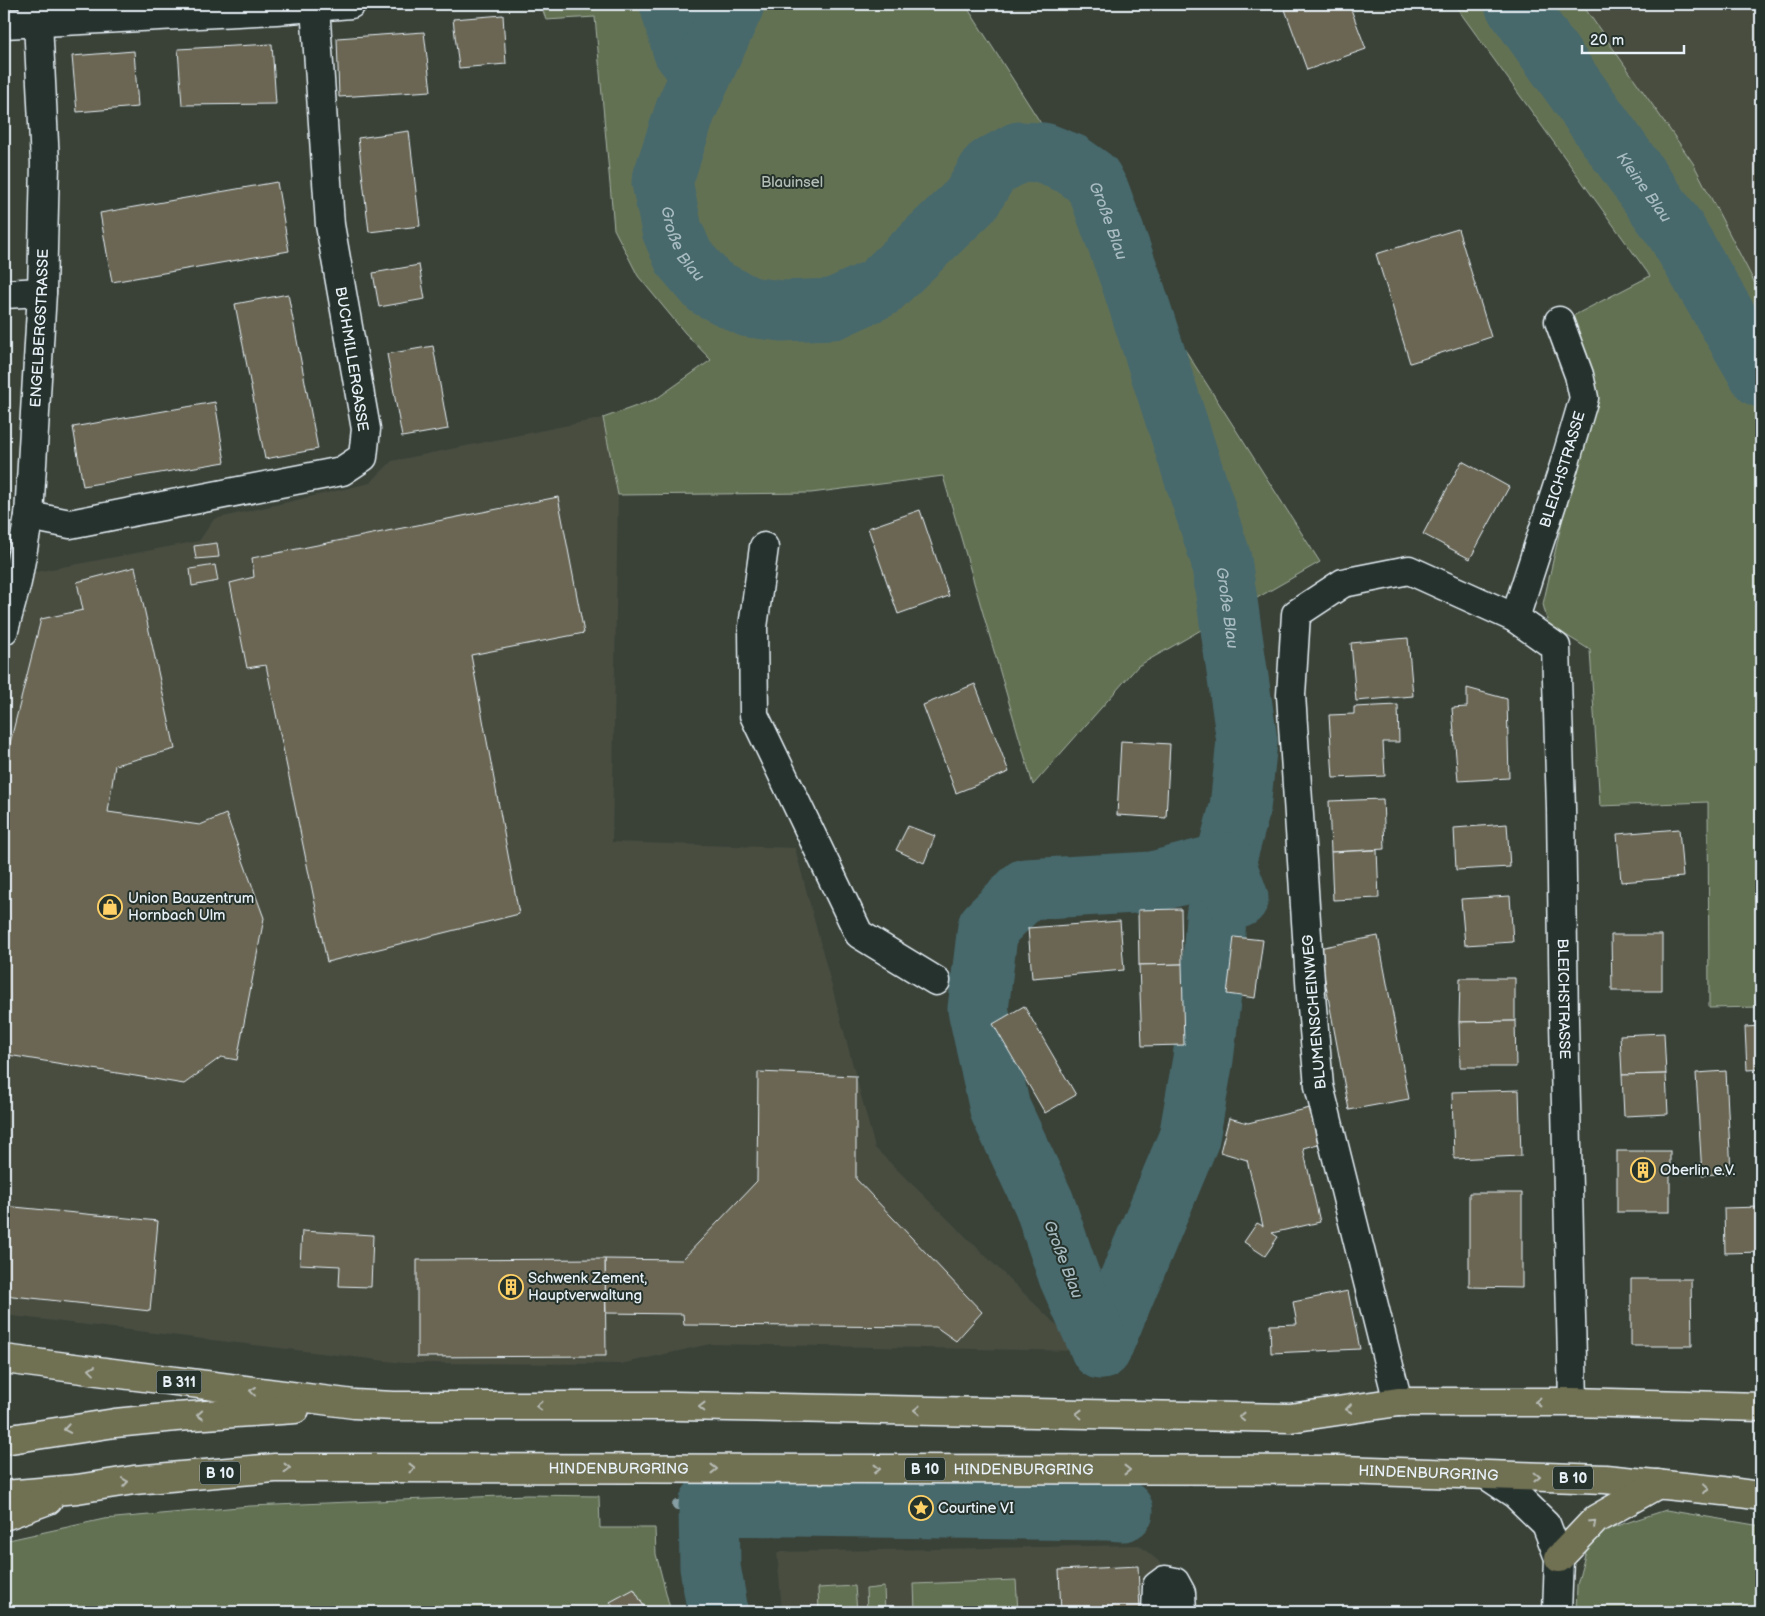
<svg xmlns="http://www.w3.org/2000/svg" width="1765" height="1616" font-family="'Balsamiq Sans',sans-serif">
<rect width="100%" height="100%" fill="#3a4238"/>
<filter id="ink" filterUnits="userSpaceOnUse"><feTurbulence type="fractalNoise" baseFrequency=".02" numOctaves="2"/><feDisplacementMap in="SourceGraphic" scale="10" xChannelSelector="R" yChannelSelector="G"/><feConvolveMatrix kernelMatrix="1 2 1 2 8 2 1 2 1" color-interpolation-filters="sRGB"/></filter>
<g filter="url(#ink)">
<g fill="#484d40">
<path d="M1582,4h179v291l-69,-132z"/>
<path d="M603,418l15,77 -6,347 183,6 80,300 208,203 -373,-7 -89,20 -218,-1 -399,-48v-737l195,-37 15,-22 156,-36 22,-22z"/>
<path d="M1139,1545l40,33 26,34h-423l-5,-60z"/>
</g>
<g fill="#647152" stroke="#a6b1a5">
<path d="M541,4h424l355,558 -182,104 -105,119 -90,-309 -132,17 -193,2 -15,-77 53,-19 55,-39 -26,-27 -47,-57 -24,-47 -19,-212 -49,3z"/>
<path d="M1454,4h128l111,159 68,132v712l-52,1 -1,-206 -108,4 -10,-156 -42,-26 -5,-20 50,-217 -28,-67 85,-44z"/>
<path d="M527,1495l72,1 1,32h55l1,26 15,58h-667v-71l100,-22 146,-13z"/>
<path d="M1666,1510l95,16v86h-185l1,-27 11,-41 19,-15z"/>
<path d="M1016,1580l2,32h-103l-1,-28z"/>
<path d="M855,1586l2,26h-38l-1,-24z"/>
<path d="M884,1587l1,25h-18l-1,-23z"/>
</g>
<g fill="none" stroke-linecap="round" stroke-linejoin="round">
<path stroke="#879fa4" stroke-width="10" d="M677,1505h32"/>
<g stroke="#46696c" stroke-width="61">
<path d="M670,4l13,46 19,24"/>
<path id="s1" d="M734,4l-48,105 -24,73 10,48 12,28 25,29 40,20 33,4 51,-2 46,-21 92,-88 19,-32 29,-16 24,1 28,11 21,15 8,15 32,89 89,276 26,182 -7,67 -15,55 -9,54 -5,76 -8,66 -14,79 -88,211"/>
<path id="s2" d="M1515,4l161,227 85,146"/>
<path d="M1101,1349l-32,-73 -25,-73 -44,-94 -22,-100 10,-82 38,-38 127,-7 72,-19 13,35"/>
<path d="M718,1612l-8,-45 -1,-62 400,5 14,1"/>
</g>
</g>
<g fill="#6a6652" stroke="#e8f1f8">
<path d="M1283,4h66l17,45 -59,21z"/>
<path d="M503,15l3,49 -47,4 -6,-49z"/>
<path d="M424,32l7,59 -92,6 -2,-59z"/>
<path d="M272,44l4,60 -94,1 -4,-56z"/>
<path d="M134,51l4,56 -61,5 -5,-56z"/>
<path d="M409,131l11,95 -51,6 -11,-94z"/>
<path d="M277,182l12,69 -177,31 -12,-69z"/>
<path d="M1458,229l33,108 -81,26 -34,-109z"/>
<path d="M419,265l6,34 -46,8 -6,-34z"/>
<path d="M288,294l30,155 -53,10 -30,-155z"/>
<path d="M433,346l15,83 -46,8 -15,-83z"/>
<path d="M215,402l10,60 -142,24 -10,-59z"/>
<path d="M1462,461l47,26 -39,72 -47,-25z"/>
<path d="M558,497l26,136 -113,22 48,259 -192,48 -61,-297 -19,3 -17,-85 24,-6 -2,-19z"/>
<path d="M920,510l29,86 -51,18 -30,-86z"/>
<path d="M217,543l2,14 -23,2 -2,-13z"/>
<path d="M215,565l3,16 -26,5 -2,-17z"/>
<path d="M135,567l40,182 -60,16 -7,47 92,13 26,-11 38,104 -27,142 -16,-3 -37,27 -176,-29 -4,3v-291l37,-148 42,-9 -6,-28z"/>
<path d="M1408,638l5,58 -57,5 -5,-58z"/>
<path d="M975,684l34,88 -53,21 -33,-88z"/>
<path d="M1467,688l40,11 2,79 -51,3 -6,-73 15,-1z"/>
<path d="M1398,705l1,37h-16l2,34 -52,2 -4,-63 25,-1v-7z"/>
<path d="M1121,741l49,3 -4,74 -49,-3z"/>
<path d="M1383,799l2,50 -54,3 -2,-51z"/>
<path d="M1507,824l3,43 -54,3 -2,-42z"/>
<path d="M908,826l27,10 -11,27 -28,-13z"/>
<path d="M1679,829l4,48 -62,5 -4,-48z"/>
<path d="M1377,850l2,48 -46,2 -2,-48z"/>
<path d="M1510,896l3,46 -48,3 -4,-46z"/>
<path d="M1181,909l1,55 -43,1 -1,-55z"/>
<path d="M1120,921l4,49 -92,8 -4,-50z"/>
<path d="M1611,935h51v56h-50z"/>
<path d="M1378,936l31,163 -60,11 -30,-162z"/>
<path d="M1234,937l29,3 -8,58 -28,-4z"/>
<path d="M1182,964l2,81 -42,1 -3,-81z"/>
<path d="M1460,978h55v43l-56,1z"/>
<path d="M1024,1006l52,89 -31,18 -52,-89z"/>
<path d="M1515,1021l1,46h-56l-1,-45z"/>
<path d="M1761,1026v43l-14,1 -2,-43z"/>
<path d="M1664,1033l2,41 -44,1 -2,-40z"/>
<path d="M1726,1071l5,102 -29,2 -6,-102z"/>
<path d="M758,1072l98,4v103l126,133 -26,29 -20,-14 -252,-2 -1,-11 -77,-1 -1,-54 77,1 75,-79z"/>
<path d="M1666,1074l2,40 -44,2 -2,-41z"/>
<path d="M1519,1090l2,66 -67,3 -2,-67z"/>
<path d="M1310,1108l8,36 -15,4 17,74 -48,11 6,4 -13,19 -21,-14 13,-19 6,3 -16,-66 -27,-8 9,-34 19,5z"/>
<rect x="1617" y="1151" width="53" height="61"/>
<path d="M1469,1193h53v95l-53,-1z"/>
<path d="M4,1206l154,15 -8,90 -146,-16z"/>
<path d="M1761,1207v45l-36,1 -1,-45z"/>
<path d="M302,1231l71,4 -2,52 -32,-1 1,-20 -40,-2z"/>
<path d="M605,1259l1,97 -189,1v-97z"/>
<path d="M1631,1279h60l1,67h-61z"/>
<path d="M1348,1291l12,58 -89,4 -1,-28 27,-1 -4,-22z"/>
<path d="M1138,1566l2,46h-79l-2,-42z"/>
<path d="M634,1589l13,23h-31l-6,-10z"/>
<rect x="1628" y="1611" width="24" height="1"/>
</g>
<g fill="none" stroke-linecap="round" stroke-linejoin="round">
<defs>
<g id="minor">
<path d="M4,24l272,-14 75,-6"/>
<path d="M4,294l38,-2"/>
<path d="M29,516l41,8 272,-53 21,-14 3,-28 -36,-204 -15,-218"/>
<path d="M764,547l-11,80 1,88 105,219 77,47"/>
<path id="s3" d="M1515,618l49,-152 20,-68 -5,-23 -20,-54"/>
<path id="s4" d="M4,630l13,-48 12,-66 13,-224 3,-129 -7,-141 -5,-18"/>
<path id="s5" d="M1398,1402l-79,-316 -8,-90 -20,-301 5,-81 47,-31 66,-13 106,48 41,29 5,161 3,213 9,381"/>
<path d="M1488,1476l27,18 31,30 13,34 -2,54"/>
<path d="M1156,1612l1,-26 8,-6 10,2 6,11 1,19"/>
</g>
<g id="highway">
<path d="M4,1359l350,45 40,2h282l614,12 108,-16h175l188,5"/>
<path d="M4,1440l111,-17 61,-6 119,-8"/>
<path id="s6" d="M4,1495l73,-6 57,-9 141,-12h88l979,2 263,9 119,12 37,5"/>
<path d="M4,1516l44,-16"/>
<path d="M1559,1558l37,-39 62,-35"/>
</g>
</defs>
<use href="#minor" stroke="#e8f1f8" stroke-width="31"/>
<use href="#highway" stroke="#e8f1f8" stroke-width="31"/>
<use href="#minor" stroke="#26332d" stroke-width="28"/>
<use href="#highway" stroke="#706f52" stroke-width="28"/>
</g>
<defs><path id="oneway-chevron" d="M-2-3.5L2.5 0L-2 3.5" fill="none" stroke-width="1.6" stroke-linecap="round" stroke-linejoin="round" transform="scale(1.25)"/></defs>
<g stroke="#b8bdb6">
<use href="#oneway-chevron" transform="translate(92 1370) rotate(-173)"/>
<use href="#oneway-chevron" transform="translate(253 1391) rotate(-173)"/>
<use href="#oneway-chevron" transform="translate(1538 1402) rotate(180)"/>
<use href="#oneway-chevron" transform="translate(539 1406) rotate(-180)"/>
<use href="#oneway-chevron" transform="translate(702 1407) rotate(-179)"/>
<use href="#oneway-chevron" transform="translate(1349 1409) rotate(172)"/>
<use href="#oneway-chevron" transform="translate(917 1410) rotate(-179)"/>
<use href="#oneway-chevron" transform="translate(1079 1414) rotate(-179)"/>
<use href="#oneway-chevron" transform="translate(200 1415) rotate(176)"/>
<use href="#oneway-chevron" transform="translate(1242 1417) rotate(-179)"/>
<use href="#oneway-chevron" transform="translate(67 1429) rotate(170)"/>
<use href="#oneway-chevron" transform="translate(287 1468)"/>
<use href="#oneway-chevron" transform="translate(412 1468)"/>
<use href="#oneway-chevron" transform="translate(714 1469)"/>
<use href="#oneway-chevron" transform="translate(877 1469)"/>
<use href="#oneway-chevron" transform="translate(1127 1470)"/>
<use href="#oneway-chevron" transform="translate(1537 1477) rotate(1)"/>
<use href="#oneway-chevron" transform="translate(125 1482) rotate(-8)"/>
<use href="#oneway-chevron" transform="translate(1706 1489) rotate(6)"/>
<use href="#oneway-chevron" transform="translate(1593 1523) rotate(-43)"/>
</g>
</g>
<defs>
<symbol id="shop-ring" viewBox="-11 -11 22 22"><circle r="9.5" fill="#26332d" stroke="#ffd166" stroke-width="1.5"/><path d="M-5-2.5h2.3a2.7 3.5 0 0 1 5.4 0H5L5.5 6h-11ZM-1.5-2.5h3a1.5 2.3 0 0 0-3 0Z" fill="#ffd166"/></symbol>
<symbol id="building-ring" viewBox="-11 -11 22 22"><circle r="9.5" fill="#26332d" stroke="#ffd166" stroke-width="1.5"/><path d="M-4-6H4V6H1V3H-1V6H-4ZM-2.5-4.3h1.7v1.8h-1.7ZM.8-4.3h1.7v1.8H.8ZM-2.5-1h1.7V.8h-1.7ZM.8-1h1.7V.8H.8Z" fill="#ffd166"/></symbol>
<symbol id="sight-ring" viewBox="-11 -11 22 22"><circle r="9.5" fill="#26332d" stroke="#ffd166" stroke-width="1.5"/><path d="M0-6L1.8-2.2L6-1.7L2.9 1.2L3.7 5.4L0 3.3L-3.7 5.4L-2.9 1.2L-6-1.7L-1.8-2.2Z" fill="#ffd166"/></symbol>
</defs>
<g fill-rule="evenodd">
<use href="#shop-ring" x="96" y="893" width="28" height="28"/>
<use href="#building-ring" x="1629" y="1156" width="28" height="28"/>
<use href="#building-ring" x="497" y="1273" width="28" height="28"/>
<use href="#sight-ring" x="907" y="1494" width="28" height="28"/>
</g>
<g text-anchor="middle" stroke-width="4" stroke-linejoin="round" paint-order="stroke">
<g fill="#26332d" stroke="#aeb8bb" stroke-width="1">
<rect x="156.5" y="1370.5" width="45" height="23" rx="4"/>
<rect x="905" y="1457.5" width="40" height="23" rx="4"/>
<rect x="200" y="1461.5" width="40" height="23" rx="4"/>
<rect x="1553" y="1466.5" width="40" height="23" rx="4"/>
</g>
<g font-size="14" font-weight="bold" fill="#e8f1f8">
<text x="179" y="1387">B 311</text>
<text x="925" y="1474">B 10</text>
<text x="220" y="1478">B 10</text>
<text x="1573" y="1483">B 10</text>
</g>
<g font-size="15" fill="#b3beb6" stroke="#26332d">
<text x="792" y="187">Blauinsel</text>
</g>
<g font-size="15" fill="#e8f1f8" stroke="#26332d">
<text dy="5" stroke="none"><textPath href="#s4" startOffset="305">ENGELBERGSTRASSE</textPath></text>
<text transform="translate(352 359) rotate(81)" y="5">BUCHMILLERGASSE</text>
<text dy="5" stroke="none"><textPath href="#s3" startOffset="156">BLEICHSTRASSE</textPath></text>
<text dy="5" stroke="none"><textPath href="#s5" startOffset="1441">BLEICHSTRASSE</textPath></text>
<text transform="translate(1314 1012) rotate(-95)" y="5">BLUMENSCHEINWEG</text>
<text dy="5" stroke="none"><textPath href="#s6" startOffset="616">HINDENBURGRING</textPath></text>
<text dy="5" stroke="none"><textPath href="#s6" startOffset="1021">HINDENBURGRING</textPath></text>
<text dy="5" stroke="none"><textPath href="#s6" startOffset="1426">HINDENBURGRING</textPath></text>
</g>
<g font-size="15" fill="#e8f1f8" stroke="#26332d" text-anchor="start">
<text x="128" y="903">Union Bauzentrum<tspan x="128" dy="17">Hornbach Ulm</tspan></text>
<text x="1660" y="1175">Oberlin e.V.</text>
<text x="528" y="1283">Schwenk Zement,<tspan x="528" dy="17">Hauptverwaltung</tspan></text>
<text x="938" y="1513">Courtine VI</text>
</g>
<g font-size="16" font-style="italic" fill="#a7bbc0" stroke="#26332d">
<text dy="6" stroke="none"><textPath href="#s2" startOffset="224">Kleine Blau</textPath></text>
<text dy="6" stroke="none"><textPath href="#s1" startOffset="812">Große Blau</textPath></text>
<text dy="6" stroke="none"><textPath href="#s1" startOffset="258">Große Blau</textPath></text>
<text dy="6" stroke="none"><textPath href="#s1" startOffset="1218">Große Blau</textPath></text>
<text transform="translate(1064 1259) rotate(69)" y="6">Große Blau</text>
</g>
</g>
<rect width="1765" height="1616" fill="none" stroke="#26332d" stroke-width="20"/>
<rect x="10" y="10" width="1745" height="1596" fill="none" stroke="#e8f1f8" stroke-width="2" filter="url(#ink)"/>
<path d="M1582 45v8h102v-8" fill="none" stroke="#e8f1f8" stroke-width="2.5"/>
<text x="1590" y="45" font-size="15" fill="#e8f1f8" stroke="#26332d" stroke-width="4" paint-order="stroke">20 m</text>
</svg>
